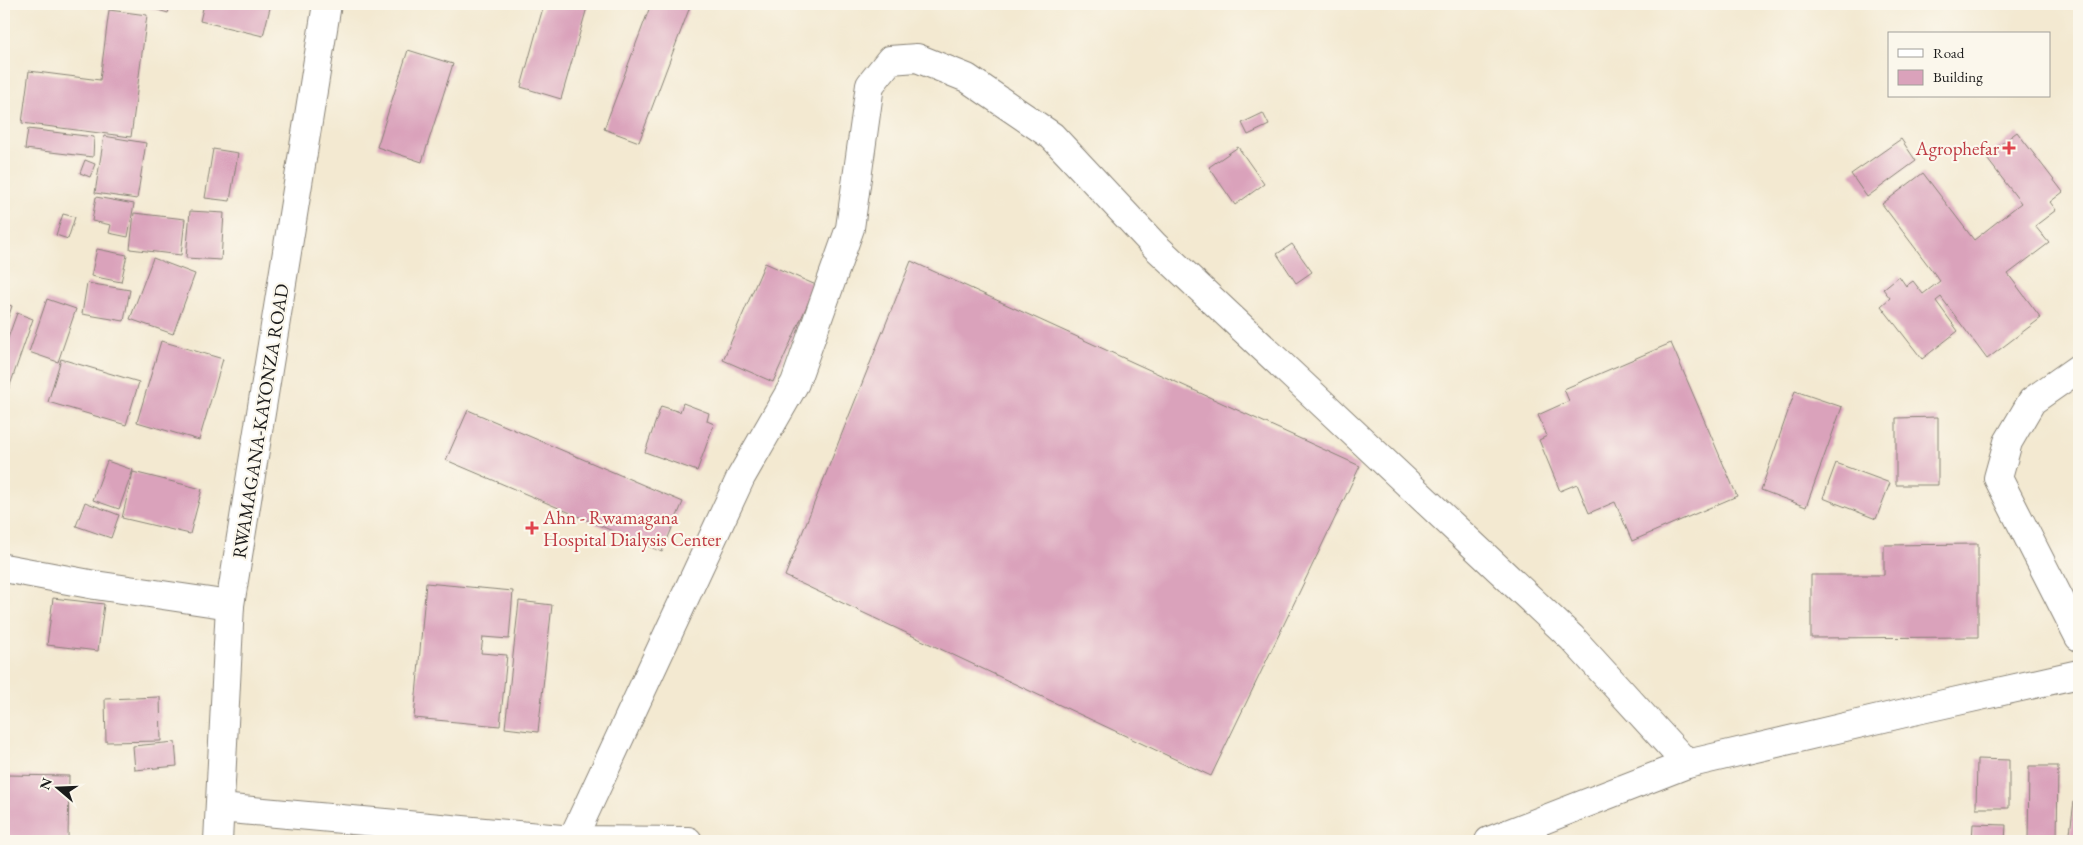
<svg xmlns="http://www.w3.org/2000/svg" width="2083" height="845" font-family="'EB Garamond',serif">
<rect width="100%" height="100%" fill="#fbf7ec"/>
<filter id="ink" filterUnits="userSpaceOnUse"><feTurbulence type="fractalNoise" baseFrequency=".02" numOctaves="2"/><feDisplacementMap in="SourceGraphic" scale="10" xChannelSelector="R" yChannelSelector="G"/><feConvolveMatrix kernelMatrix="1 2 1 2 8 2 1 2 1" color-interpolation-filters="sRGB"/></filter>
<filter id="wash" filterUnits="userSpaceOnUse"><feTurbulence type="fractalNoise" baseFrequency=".0096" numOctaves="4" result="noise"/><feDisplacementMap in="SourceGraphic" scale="20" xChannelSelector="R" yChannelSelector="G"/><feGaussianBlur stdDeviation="1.12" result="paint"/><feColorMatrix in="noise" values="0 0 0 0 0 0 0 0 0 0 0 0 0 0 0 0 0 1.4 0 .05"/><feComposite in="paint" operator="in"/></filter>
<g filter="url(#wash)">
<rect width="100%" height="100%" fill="#f3e9d1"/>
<g id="blocks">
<g fill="#daa2bb">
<path d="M138,4h33l-3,9z"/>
<path d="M204,4h67l-8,32 -63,-15z"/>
<path d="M544,4h44l-27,95 -40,-12z"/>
<path d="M651,4h40l-52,138 -35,-13z"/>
<path d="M109,10l38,5 -16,122 -109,-14 7,-52 71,9z"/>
<path d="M408,50l45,14 -31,98 -45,-15z"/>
<path d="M1263,113l6,12 -21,10 -6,-12z"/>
<path d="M28,129l66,8 -1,20 -68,-8z"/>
<path d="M2017,132l46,60 -13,10 6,8 -21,16 14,17 -41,31 33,44 -54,41 -46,-62 -5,4 22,30 -36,28 -41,-53 9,-8 -7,-9 16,-13 7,10 7,-5 10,13 17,-13 -58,-77 41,-31 51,67 47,-37 -36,-47z"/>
<path d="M104,136l42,7 -9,56 -42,-6z"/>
<path d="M1901,139l15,22 -49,36 -16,-23z"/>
<path d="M1238,147l26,37 -29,21 -26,-38z"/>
<path d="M213,149l25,4 -8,48 -25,-3z"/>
<path d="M85,160l10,4 -5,13 -10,-4z"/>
<path d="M96,197l38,7 -6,33 -19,-4 2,-8 -19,-4z"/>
<path d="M190,211l34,2 -3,47 -35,-2z"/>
<path d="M134,213l51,6 -4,36 -51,-6z"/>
<path d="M63,214l12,3 -7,22 -12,-4z"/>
<path d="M1292,244l20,28 -16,11 -19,-29z"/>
<path d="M97,249l30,6 -6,27 -30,-6z"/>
<path d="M153,258l42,16 -22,60 -43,-15z"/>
<path d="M911,261l449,205 -149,310 -426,-200z"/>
<path d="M765,263l51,22 -43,97 -50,-22z"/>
<path d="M87,283l43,7 -6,31 -42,-7z"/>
<path d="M47,299l29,10 -18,53 -29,-10z"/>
<path d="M4,303l8,3 -8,24z"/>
<path d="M17,313l16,6 -24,69 -5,-2v-37z"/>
<path d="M161,341l62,18 -24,81 -62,-18z"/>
<path d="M1671,343l66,153 -105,45 -17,-39 -26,11 -12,-29 -17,7 -21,-51 8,-4 -9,-21 31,-14 -5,-12z"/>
<path d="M61,359l78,23 -13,43 -78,-23z"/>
<path d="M1795,391l47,16 -36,100 -45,-17z"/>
<path d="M683,403l26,10 -2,8 7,3 -17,47 -52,-19 16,-46 19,6z"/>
<path d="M468,410l215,92 -21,50 -216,-92z"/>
<path d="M1938,417v68h-42v-67z"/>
<path d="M107,461l26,9 -14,39 -26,-9z"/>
<path d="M1836,463l54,20 -14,36 -53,-21z"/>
<path d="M133,472l69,17 -12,45 -68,-16z"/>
<path d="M85,502l34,13 -8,23 -35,-12z"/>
<path d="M1978,544v93l-167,1v-63h73v-30z"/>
<path d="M426,583l87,8 -4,48 -26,-2 -2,16 26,2 -7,71 -86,-8z"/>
<path d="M53,598l51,6 -6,47 -51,-6z"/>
<path d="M519,601l33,4 -14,127 -33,-4z"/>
<path d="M160,697l1,44 -55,1 -1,-43z"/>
<path d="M175,742l2,24 -42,4 -2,-24z"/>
<path d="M1977,759l32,1v48h-33z"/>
<path d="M2029,766h29l-1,75h-29z"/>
<path d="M6,775l63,1 -1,65h-63z"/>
<path d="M2074,801l5,1v39h-10z"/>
<path d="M1973,824l33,1 -1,16h-33z"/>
</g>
</g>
</g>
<g filter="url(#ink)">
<use href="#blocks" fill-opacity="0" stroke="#888276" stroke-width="1"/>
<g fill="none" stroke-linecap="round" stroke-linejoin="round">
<defs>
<g id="minor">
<path d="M2079,368l-47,33 -24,41 -10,36 81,159"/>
<path d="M4,568l91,17 135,20"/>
<path d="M572,840l169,-363 54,-94 55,-155 20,-143 20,-25 27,-2 50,20 85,58 103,110 417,392 115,126"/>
<path d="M1489,841l198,-77 239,-56 153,-34"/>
</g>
<path id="secondary" d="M220,808l352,32 116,1"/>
<path id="trunk" d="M218,841l12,-236 97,-601"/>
</defs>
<use href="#minor" stroke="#888276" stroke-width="30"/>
<use href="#secondary" stroke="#888276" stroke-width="30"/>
<use href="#trunk" stroke="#888276" stroke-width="30"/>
<use href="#minor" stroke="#fff" stroke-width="28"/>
<use href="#secondary" stroke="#fff" stroke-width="28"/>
<use href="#trunk" stroke="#fff" stroke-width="28"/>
</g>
</g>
<g fill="#e0444e" stroke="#fbf7ec" stroke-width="2">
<path d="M2006.5 140.5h5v5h5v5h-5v5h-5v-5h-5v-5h5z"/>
<path d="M529.5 520.5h5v5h5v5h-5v5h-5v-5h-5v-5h5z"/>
</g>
<g text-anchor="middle" stroke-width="4.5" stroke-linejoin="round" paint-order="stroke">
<g font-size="19" fill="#be3a42" stroke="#fbf7ec" text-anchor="end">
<text x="1999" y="155">Agrophefar</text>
<text x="543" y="524" text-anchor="start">Ahn - Rwamagana<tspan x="543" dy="22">Hospital Dialysis Center</tspan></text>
</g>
<g font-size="19" fill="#1c1c1c" stroke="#fbf7ec">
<text transform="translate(260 421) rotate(-81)" y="7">RWAMAGANA-KAYONZA ROAD</text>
</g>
</g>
<rect width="2083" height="845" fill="none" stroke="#fbf7ec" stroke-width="20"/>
<rect x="1888" y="32" width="162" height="65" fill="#fbf7ec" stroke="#a29f99"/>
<rect x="1898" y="49" width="25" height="8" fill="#ffffff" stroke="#a29f99"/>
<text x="1933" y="58" font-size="15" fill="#1c1c1c">Road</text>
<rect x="1898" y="70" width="25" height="15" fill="#daa2bb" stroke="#a29f99"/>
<text x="1933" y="82" font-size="15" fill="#1c1c1c">Building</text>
<g transform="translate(58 788) rotate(289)" stroke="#fbf7ec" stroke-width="4" paint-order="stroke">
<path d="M0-4L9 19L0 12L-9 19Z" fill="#1c1c1c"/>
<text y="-8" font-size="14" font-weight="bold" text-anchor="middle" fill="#1c1c1c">N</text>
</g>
</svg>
